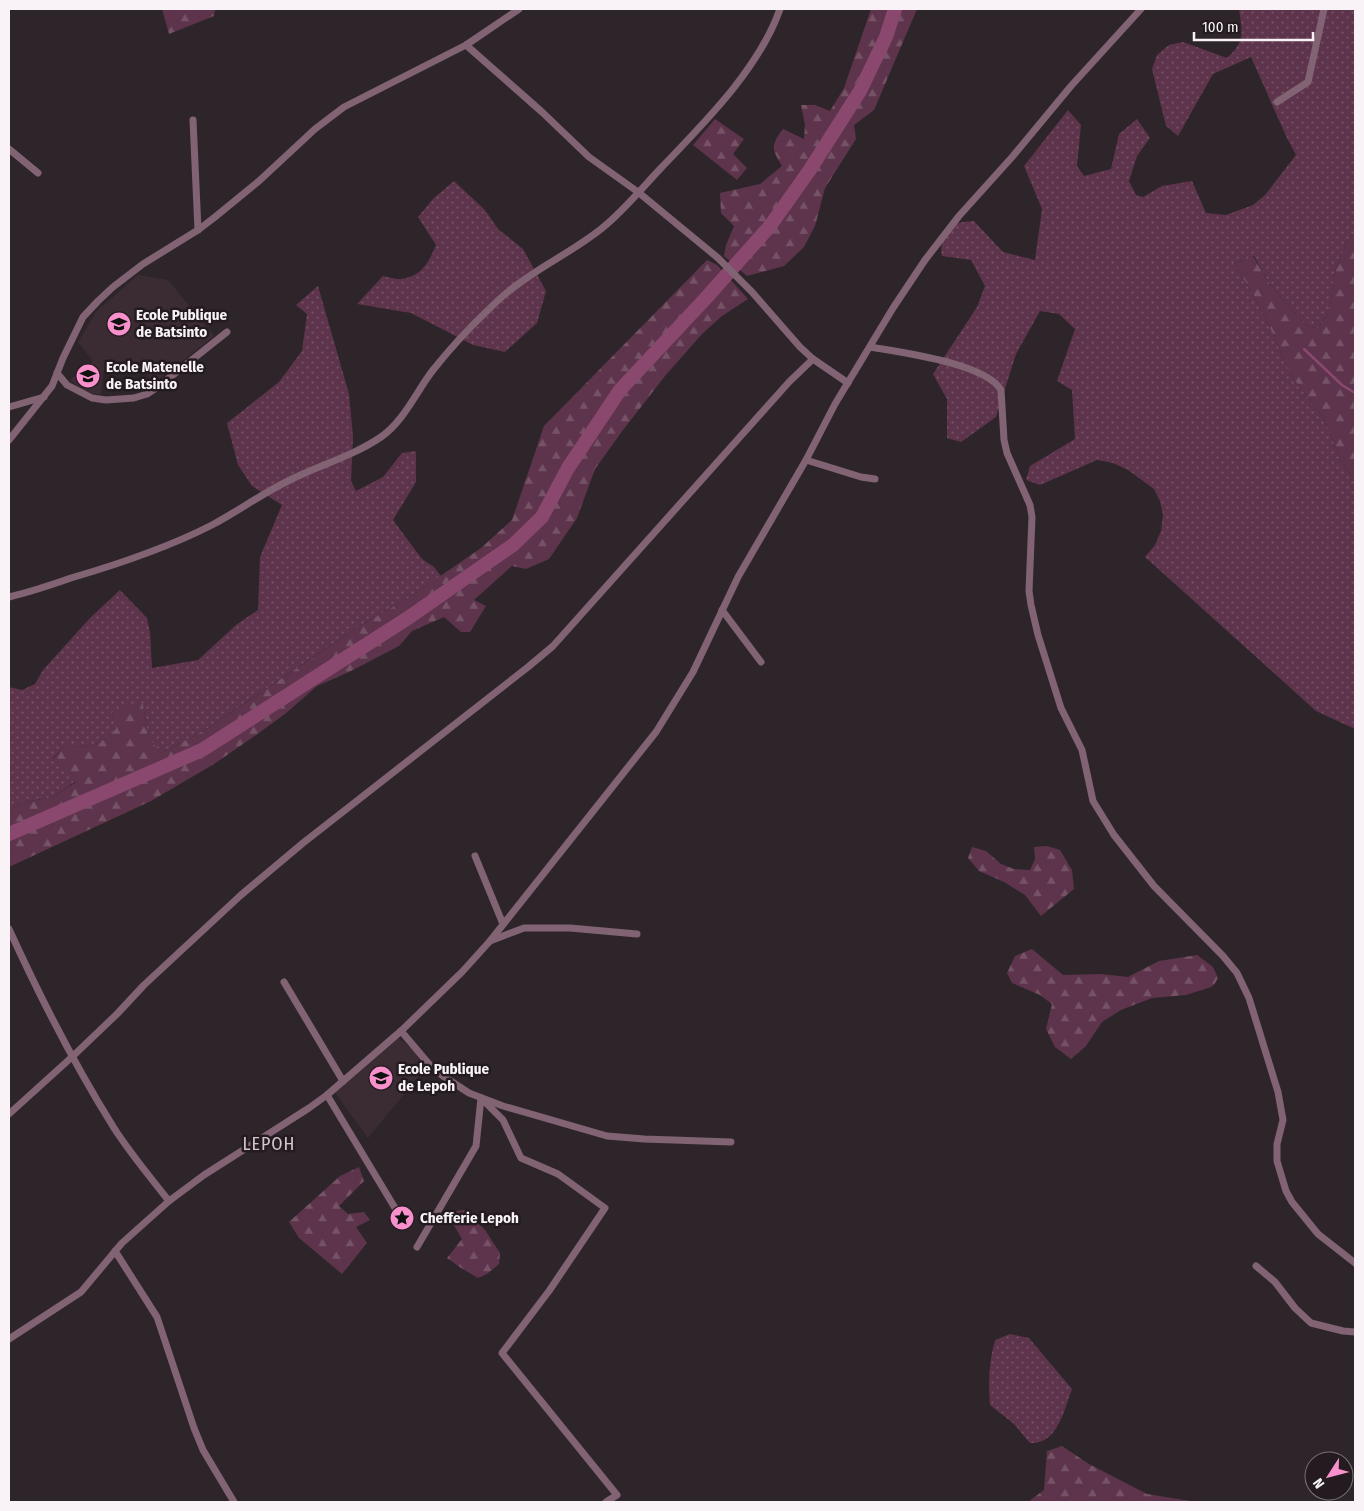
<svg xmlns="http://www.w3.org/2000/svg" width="1364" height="1511" font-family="'Fira Sans Condensed',sans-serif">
<defs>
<pattern id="grass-dots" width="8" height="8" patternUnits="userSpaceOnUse" patternTransform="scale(1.25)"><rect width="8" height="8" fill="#5d344b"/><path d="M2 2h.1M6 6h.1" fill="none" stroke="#755266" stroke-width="1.8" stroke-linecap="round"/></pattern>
<pattern id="forest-firs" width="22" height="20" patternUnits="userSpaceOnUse" patternTransform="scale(1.25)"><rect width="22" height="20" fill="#5d344b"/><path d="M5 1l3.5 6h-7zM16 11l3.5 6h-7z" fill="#755266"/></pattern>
</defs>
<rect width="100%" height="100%" fill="#2e252a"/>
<g fill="#3b2c34">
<path d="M138,275l30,5 46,56 -61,48 -11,-23 -39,11 -2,22h-9l-9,-4 -13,-10 23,-19 -15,-19 18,-30z"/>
<path d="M392,1033l24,19 11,14 -59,72 -35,-48z"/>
</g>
<g fill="url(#grass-dots)">
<path d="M1239,9h116v223l-7,9 -12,26 -7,45 -11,16 -13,-3 -37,-43 -14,-26 -20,7 19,31 22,44 15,36 34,45 18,44 13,17v249l-39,-18 -171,-154 10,-12 6,-14 2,-16 -3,-14 -6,-12 -26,-19 -15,-7 -16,-3 -57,25 -14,-5 4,-14 45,-27 -3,-49 -15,-9 18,-52 -16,-15 -19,-3 -24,43 -20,63 -35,25 -14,-4v-39l-14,-25 44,-67 8,-21 -14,-26 -29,-4c-3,-11 4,-26 15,-32 5,-3 11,-2 17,-3l29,31 32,8 7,-51 -18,-43 44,-56 13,15 -4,41 7,10 27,-7 8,-35 18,-15 13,19 -13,18 -8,25 7,14 7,2 19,-11 30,-5 14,32 20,2 27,-10 12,-10 31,-40 -10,-19 -35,-79 -38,17 -35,62 -12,-10 -14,-57 5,-14 12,-10 14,-3 44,16c19,-17 15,-26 12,-49z"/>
<path d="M454,181l31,29 13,19 25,20 23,42 -9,32 -32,29 -32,-7 -62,-32 -54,-9 26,-28c5,1 12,3 16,3 22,-1 30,-17 37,-34l-18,-28 15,-18z"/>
<path d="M318,286l31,108 4,43 -2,44 5,10 27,-14 19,-24 14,-2v31l-23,38 29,39 12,8 7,9 -34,23 -46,26 -48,32 -108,73 -44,23 -13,-16 -5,-33 -31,9 5,16c-20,19 -27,17 -53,18l-11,11 23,23 -23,16 -33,6 -11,10v-126l13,3 13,-6 8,-14 47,-52 30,-28 27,28 3,14 2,36 46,-8 38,-35 22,-15 2,-53 22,-52 -30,-19 -14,-21 -11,-42 52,-41 23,-31 5,-37 -11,-9z"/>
<path d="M1010,1334l19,4 43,51c-8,20 -14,56 -42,54l-16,-19 -24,-19c-2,-23 -1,-43 5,-65z"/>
</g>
<g fill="url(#forest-firs)">
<path d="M162,9h53l-1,7 -45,18z"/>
<path d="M871,9h46l-43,101 -20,15 2,14 -31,49 -10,38 -11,21 -20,19 -37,10 -23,-20 2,-11 8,-19 -13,-13 -1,-20 40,-9 22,-18c-10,-17 -12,-20 1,-37l21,10 1,-14 -4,-20h14l15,6 14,-23z"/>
<path d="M715,119l29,20 -11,15 14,14 -10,12 -44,-35z"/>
<path d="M1355,232v248l-13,-17 -18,-44 -34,-45 -15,-36 -22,-44 -19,-31 19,-7 15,26 37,43 13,3 11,-16 7,-45 12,-26z"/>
<path d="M707,260l10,5 31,34 -26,17 -20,18 -37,42 -42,54 -28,39 -18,49 -28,41 -23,10 -14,-3 -38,34 12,6 -16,26h-9l-17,-15 -32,14 -13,15 -50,26 -32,14 -32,28 -29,21 -42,29 -63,37 -142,66v-54l11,-10 33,-6 23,-15 -23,-23 11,-12c26,-1 33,1 52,-18l-4,-17 22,-9 9,1 5,33 13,16 44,-23 156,-105 46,-26 74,-51 31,-28 32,-94z"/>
<path d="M1047,846l13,4 12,20 2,19 -33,27 -16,-21 -21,-13 -25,-11 -11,-13 4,-11 14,4 15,13 13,5 16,1 5,-11 -1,-12z"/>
<path d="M1032,949l31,26 38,-1 27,3 31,-16 38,-6 16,12 5,11 -4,7 -3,2 -25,8 -34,3 -31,12 -19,12 -16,24 -15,13 -16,-12 -9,-18 6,-25 -12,-9 -28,-12 -5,-10 8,-17z"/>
<path d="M359,1167l5,14 -25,25 9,8 16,-2 6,8 -14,7 11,16 -25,31 -43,-36 -10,-16 51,-46z"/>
<path d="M465,1210l20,20 15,23 -1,11 -12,10 -9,4 -17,-10 -14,-10 15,-19 -10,-17 4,-11z"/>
<path d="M1062,1446l27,18 58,30 50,8h-169l16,-12 3,-39z"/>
</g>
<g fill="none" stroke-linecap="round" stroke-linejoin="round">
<path stroke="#8b486f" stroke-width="2.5" d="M1304,349l38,36 13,8"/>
<path stroke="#8b486f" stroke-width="14" d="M9,834l193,-84 206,-132 105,-73 29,-28 26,-49 52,-78 86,-92 64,-72 39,-55 51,-80 26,-54 9,-28"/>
<g stroke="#816373" stroke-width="7">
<path d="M466,45l76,67 47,45 49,35 80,66 34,34 48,55 13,12 35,24"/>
<path d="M1277,102l31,-20 16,-73"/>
<path d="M193,120l5,110"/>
<path d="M9,149l29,24"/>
<path d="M870,347c29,5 115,16 131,43l3,50 3,13 23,52 2,12 -3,74 2,14 7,30 23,73 21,42 11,51 21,34 40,51 69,70 14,17 12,25 29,94 5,28 -6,24v17l9,30 6,11 26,32 37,29"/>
<path d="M57,373l10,12 25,13 14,2 28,-2 13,-4 12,-8 68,-54"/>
<path d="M9,407l35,-10"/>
<path d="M9,440l43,-54 11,-28 20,-41 15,-16 15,-14 30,-23 55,-34 17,-13 44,-36 56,-52 29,-22 122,-62 53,-36"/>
<path d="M806,460l55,17 14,2"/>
<path d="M9,597c21,-5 42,-12 62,-19 48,-14 96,-30 141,-53 26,-14 51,-32 78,-45 30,-15 63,-24 91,-43 23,-16 35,-45 52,-67 16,-20 35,-41 54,-59 10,-10 22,-21 34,-29 26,-19 55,-33 80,-53 22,-17 40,-40 60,-61 43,-45 98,-99 119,-159"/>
<path d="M722,610l39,52"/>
<path d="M475,856l28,68"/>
<path d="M9,929c31,68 65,135 105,199 16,25 36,49 55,73"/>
<path d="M490,941l34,-13h46l67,6"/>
<path d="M284,982l59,99"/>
<path d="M401,1031l28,33 14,12 26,17 34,13 104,30 37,3 87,3"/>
<path d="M327,1095l68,113"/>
<path d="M9,1114l64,-58 44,-42 27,-29 97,-90 62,-52 225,-176 25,-21 236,-264 24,-23"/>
<path d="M417,1247l59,-101 5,-48 22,22 18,38 37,16 47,34 -56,83 -47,62 115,142 -11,7"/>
<path d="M115,1251l42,66 37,111 9,22 31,52"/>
<path d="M1256,1266l19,16 20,26 16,15 32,8 12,1"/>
<path d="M9,1339l72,-47 41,-49 47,-42 35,-26 105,-67 18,-13 74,-64 61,-59 28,-31 166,-209 37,-60 45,-95 68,-117 29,-56 58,-96 32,-48 34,-44 54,-60 58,-70 70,-77"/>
</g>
</g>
<defs>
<symbol id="school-disc" viewBox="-11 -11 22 22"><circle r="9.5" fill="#f890cb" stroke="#241b20"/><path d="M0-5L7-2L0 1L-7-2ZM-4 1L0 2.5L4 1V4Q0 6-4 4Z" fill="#111"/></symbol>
<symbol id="sight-disc" viewBox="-11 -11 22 22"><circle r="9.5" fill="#f890cb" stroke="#241b20"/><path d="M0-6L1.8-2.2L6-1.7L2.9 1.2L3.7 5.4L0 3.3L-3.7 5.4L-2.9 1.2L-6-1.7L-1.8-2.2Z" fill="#111"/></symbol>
</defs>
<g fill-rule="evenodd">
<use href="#school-disc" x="105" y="310" width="28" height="28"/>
<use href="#school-disc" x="74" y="362" width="28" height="28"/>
<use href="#school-disc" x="367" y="1064" width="28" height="28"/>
<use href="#sight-disc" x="388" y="1204" width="28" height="28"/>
</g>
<g text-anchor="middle" stroke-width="5" stroke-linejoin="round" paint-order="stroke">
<g font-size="15" font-weight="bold" fill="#f9f2f6" stroke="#241b20" text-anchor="start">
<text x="136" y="320">Ecole Publique<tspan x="136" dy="17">de Batsinto</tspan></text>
<text x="106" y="372">Ecole Matenelle<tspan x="106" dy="17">de Batsinto</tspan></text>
<text x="398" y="1074">Ecole Publique<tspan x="398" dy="17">de Lepoh</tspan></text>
<text x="420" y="1223">Chefferie Lepoh</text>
</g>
<g font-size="18" letter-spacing="1" fill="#d3c6cc" stroke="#241b20">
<text x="269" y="1150">LEPOH</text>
</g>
</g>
<rect width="1364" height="1511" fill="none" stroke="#f9f2f6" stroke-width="20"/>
<g transform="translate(1329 1476) rotate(234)"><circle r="24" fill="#241b20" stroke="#797176"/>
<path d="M0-4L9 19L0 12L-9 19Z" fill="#f890cb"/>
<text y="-8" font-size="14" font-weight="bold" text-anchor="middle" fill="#f9f2f6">N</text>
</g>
<path d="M1194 32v8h119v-8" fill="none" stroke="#f9f2f6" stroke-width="2.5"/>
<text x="1202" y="32" font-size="15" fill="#f9f2f6" stroke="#241b20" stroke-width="4" paint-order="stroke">100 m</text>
</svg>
